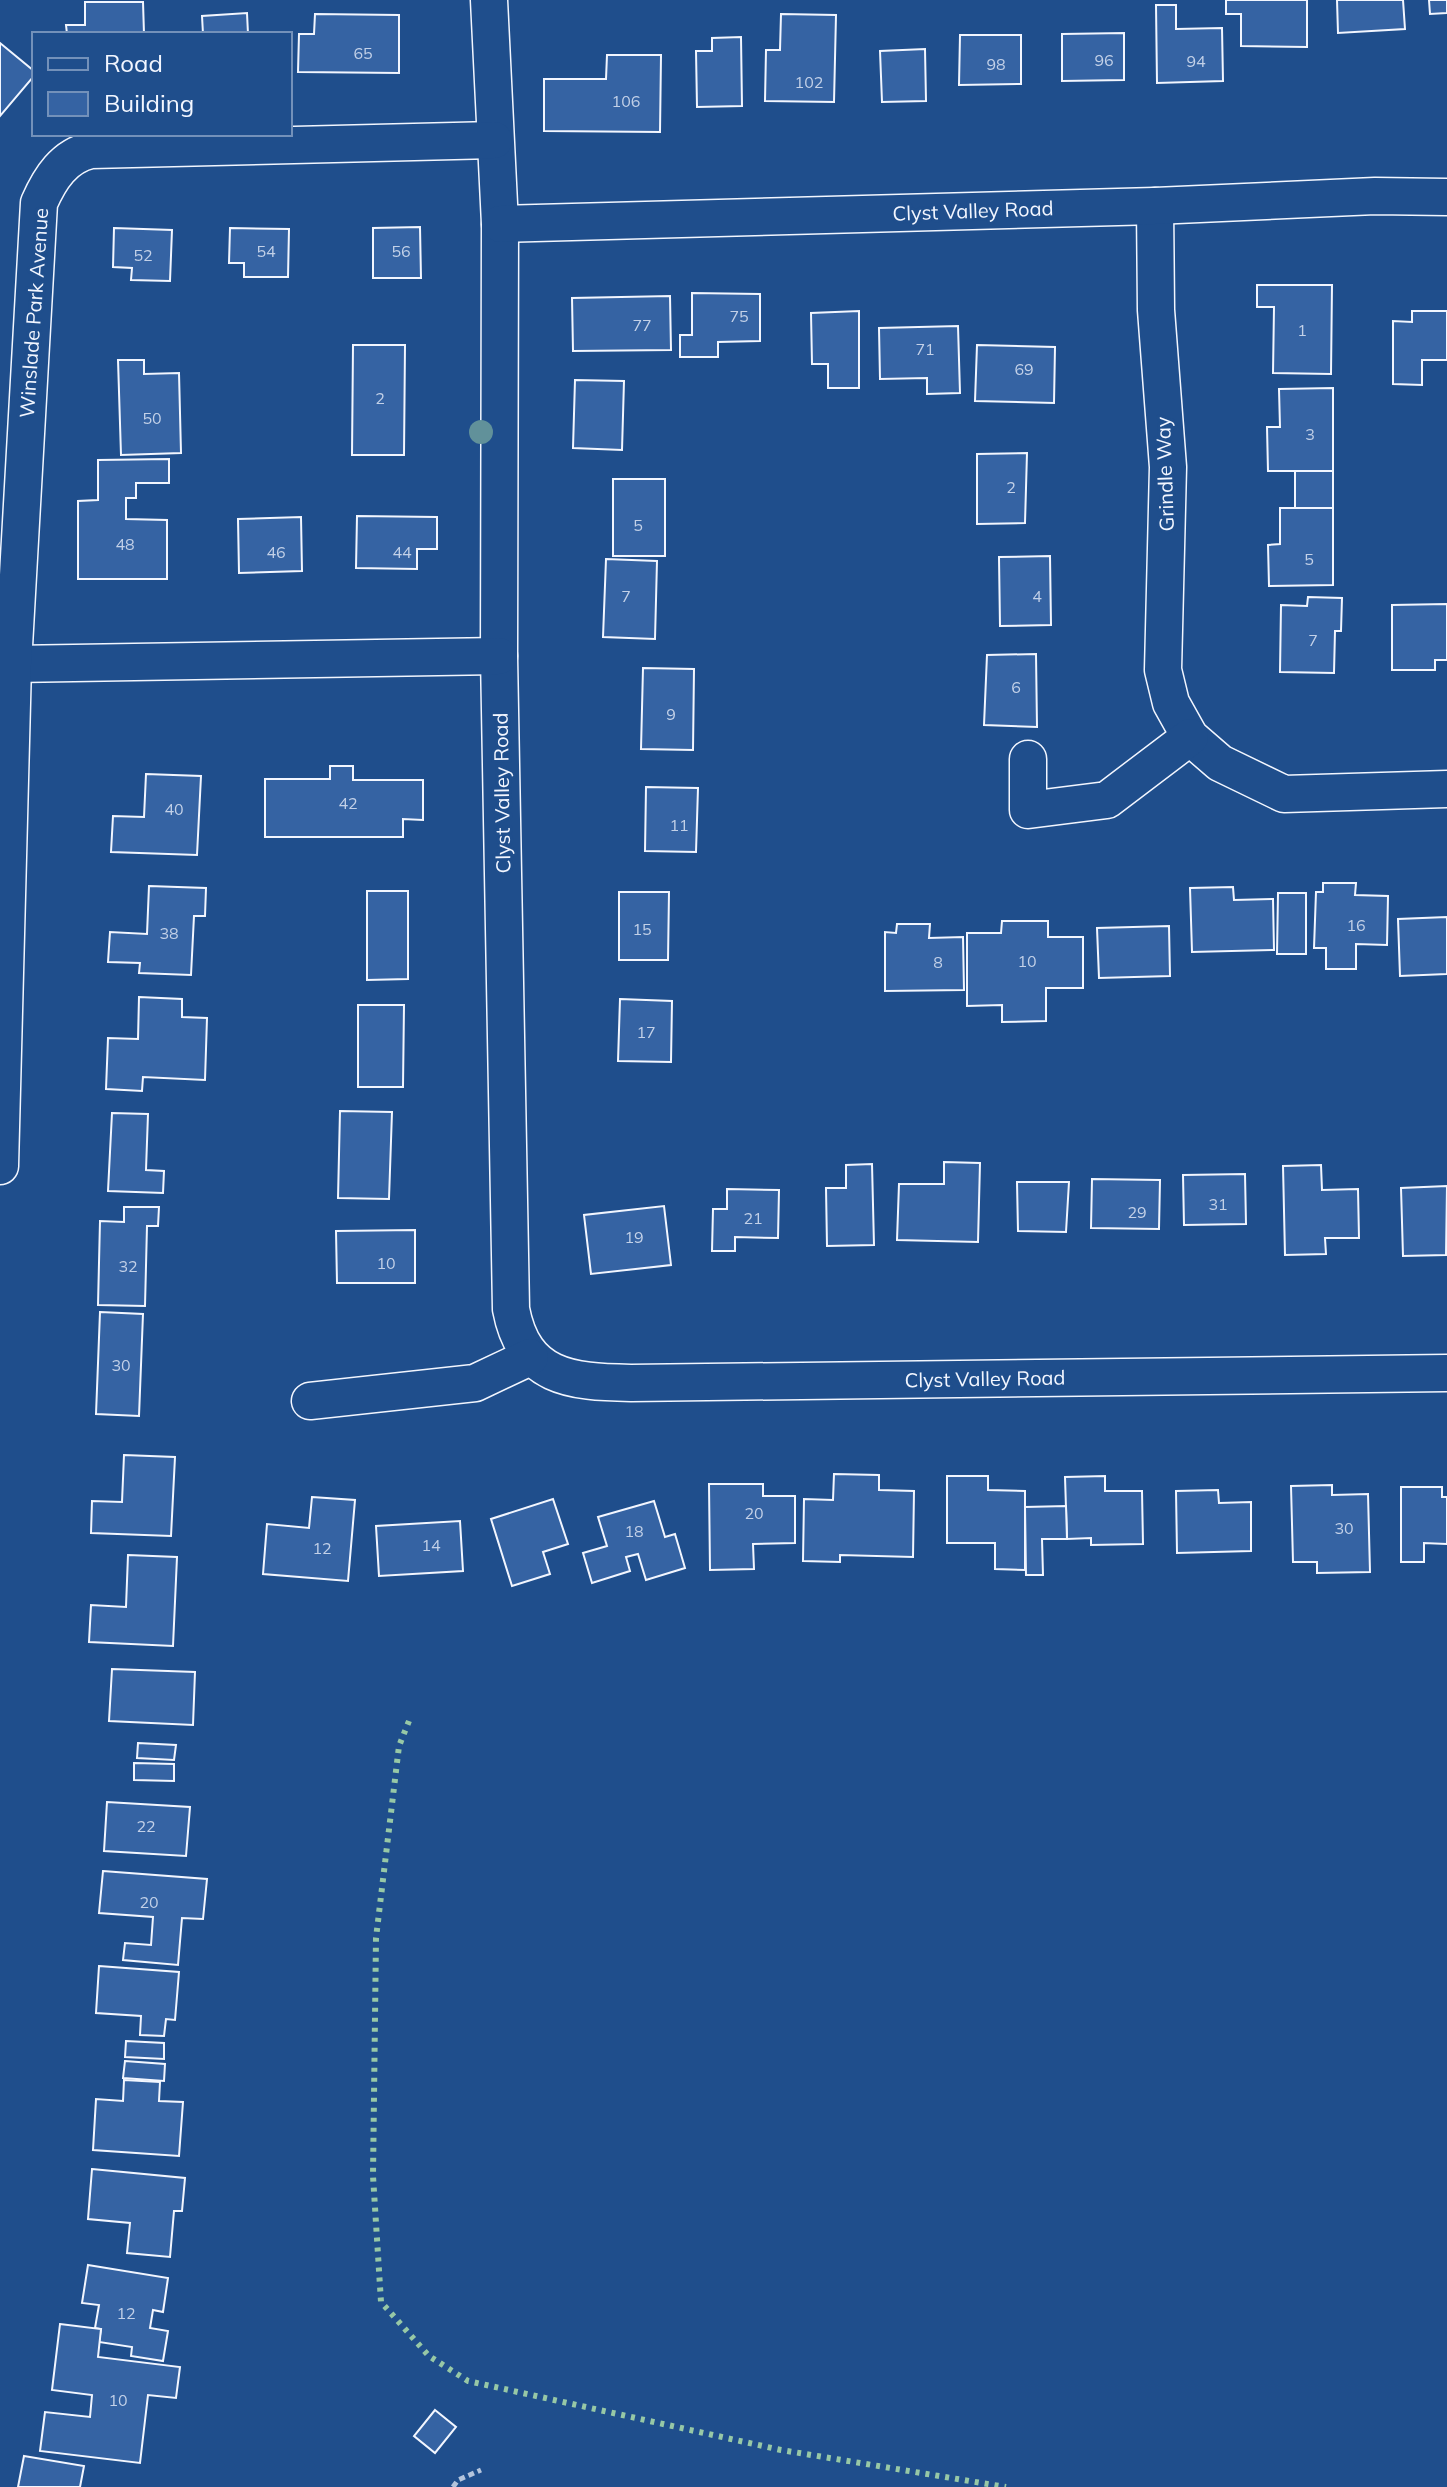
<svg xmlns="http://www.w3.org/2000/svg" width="1447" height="2487" font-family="Mulish,sans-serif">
<rect width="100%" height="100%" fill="#1f4e8c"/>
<g fill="#3563a3" stroke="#f2f6ff" stroke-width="2">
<path d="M1226,0h81v47l-66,-1v-32h-15z"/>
<path d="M1337,0h66l2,29 -67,4z"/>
<path d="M1429,0h18v13l-17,1z"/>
<path d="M85,2h58l1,32h-77l-1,-9h19z"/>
<path d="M1156,5h20v24l46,-1 1,53 -66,2z"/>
<path d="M247,13l1,21h-51h6l-1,-18z"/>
<path d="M315,14l84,1v58l-101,-1 1,-38h15z"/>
<path d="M781,14l55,1 -2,87 -69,-1 1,-51h14z"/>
<path d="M1124,33v47l-62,1v-47z"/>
<path d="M960,35h61v49l-62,1z"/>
<path d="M741,37l1,69 -45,1 -1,-56h16v-13z"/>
<path d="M0,43l34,28v5l-34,40z"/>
<path d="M925,49l1,52 -44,1 -2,-51z"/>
<path d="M607,55h54l-1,77 -116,-1v-52h62z"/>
<path d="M420,227l1,51h-48v-50z"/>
<path d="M114,228l58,2 -2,51 -39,-1 1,-12 -19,-1z"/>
<path d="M230,228l59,1 -1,48h-44v-14h-15z"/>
<path d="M1257,285h75l-1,89 -58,-1 1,-66h-17z"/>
<path d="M692,293l68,1v47l-42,1v15h-38v-22h12z"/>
<path d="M670,296l1,54 -98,1 -1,-53z"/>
<path d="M859,311v77h-31v-24h-16l-1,-51z"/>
<path d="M1412,311h35v49h-25v25l-29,-1v-63l19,1z"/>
<path d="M958,326l2,67 -33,1v-16l-47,1 -1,-51z"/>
<path d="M353,345h52l-1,110h-52z"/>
<path d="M977,345l78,2 -1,56 -79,-2z"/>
<path d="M118,360h26v14l35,-1 2,80 -60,2z"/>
<path d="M575,380l49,1 -2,69 -49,-2z"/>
<path d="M1333,388v83h-65l-1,-44h13l-1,-38z"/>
<path d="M1027,453l-2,70 -48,1v-70z"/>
<path d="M169,459v24h-33v15h-10v21l41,1v59h-89v-78l20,-1v-40z"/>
<rect x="1295" y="471" width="38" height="37"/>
<rect x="613" y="479" width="52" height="77"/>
<path d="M1280,508h53v77l-64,1 -1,-41 12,-1z"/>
<path d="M357,516l80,1v32h-20v20l-61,-1z"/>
<path d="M301,517l1,54 -63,2 -1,-54z"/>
<path d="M1050,556l1,69 -51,1 -1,-69z"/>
<path d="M606,559l51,2 -2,78 -52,-2z"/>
<path d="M1308,597l34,1 -1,33h-6l-1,42 -54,-1 1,-67 26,1z"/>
<path d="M1447,604v56h-12v10h-43v-65z"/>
<path d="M1036,654l1,73 -53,-2 3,-70z"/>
<path d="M643,668l51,1 -1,81 -52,-1z"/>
<path d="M330,766h23v14h70v40l-20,-1v18h-138v-58h65z"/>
<path d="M146,774l55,2 -4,79 -86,-3 2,-36 31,1z"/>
<path d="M646,787l52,1 -2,64 -51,-1z"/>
<path d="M1323,883h33l-1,12 33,1 -1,49 -31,-1v25h-30v-21h-12l2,-56h7z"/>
<path d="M149,886l57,2 -1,28h-11l-3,59 -52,-2 1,-10 -32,-1 2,-30 37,2z"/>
<path d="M1233,887l1,13 39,-1 1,51 -82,2 -2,-64z"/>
<path d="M367,891h41v88l-41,1z"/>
<path d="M619,892h50l-1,68h-49z"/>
<path d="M1278,893h28v61h-29z"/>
<path d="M1447,917v57l-47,2 -2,-57z"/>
<path d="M1002,921h46v16h35v51h-37v33l-44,1v-17l-35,1v-73h34z"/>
<path d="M897,924h33l-1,14 34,-1 1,53 -79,1v-59l11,1z"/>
<path d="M1169,926l1,50 -71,2 -2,-50z"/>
<path d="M139,997l43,2v18l25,1 -2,62 -62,-3 -1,14 -36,-2 2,-51 30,1z"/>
<path d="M620,999l52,2 -1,61 -53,-1z"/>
<path d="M358,1005h46l-1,82h-45z"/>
<path d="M340,1111l52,1 -3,87 -51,-1z"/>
<path d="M112,1113l36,1 -2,56 18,1 -1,22 -55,-2z"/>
<path d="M944,1162l36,1 -2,79 -81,-2 2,-56h45z"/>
<path d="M872,1164l2,81 -47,1 -1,-58h20v-23z"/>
<path d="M1321,1165l1,25 36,-1 1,49h-34l1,16 -41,1 -2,-89z"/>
<path d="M1245,1174l1,50 -62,1 -1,-50z"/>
<path d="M1092,1179l68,1 -1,49 -68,-1z"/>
<path d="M1017,1182h52l-3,50 -48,-1z"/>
<path d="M1447,1186l-1,69 -43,1 -2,-68z"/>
<path d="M727,1189l52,1 -1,48 -43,-1v14h-23l1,-42h14z"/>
<path d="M664,1206l7,59 -80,9 -7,-59z"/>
<path d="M124,1207h35l-1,19h-11l-2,80 -47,-1 2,-84 24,1z"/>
<path d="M415,1230v53h-78l-1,-52z"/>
<path d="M100,1312l43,2 -4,102 -43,-2z"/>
<path d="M124,1455l51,2 -4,79 -80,-3 1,-32 30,1z"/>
<path d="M834,1474l45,1v15l35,1 -1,66 -73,-2v7l-37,-1 1,-62 29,1z"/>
<path d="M947,1476h41v14l37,1v79l-30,-1v-26h-48z"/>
<path d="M1105,1476v15h37l1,53 -52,1v-7l-24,1 -2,-62z"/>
<path d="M709,1484h54v12h32v47l-42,1 1,25 -44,1z"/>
<path d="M1332,1485v10l36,-1 2,78 -53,1v-11h-24l-2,-76z"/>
<path d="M1401,1487h41v10h5v47l-23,-1v19h-23z"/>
<path d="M1218,1490l1,13 32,-1v49l-74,2 -1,-62z"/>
<path d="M312,1497l43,3 -7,81 -85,-7 4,-50 42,4z"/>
<path d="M553,1499l15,45 -25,8 7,22 -38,12 -21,-67z"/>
<path d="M654,1501l11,36 10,-3 10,34 -39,12 -8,-26 -12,3 4,14 -38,12 -9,-30 24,-7 -9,-29z"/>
<path d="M1066,1506l1,33h-25l1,36h-17l-1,-68z"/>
<path d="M460,1521l3,50 -84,5 -3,-50z"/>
<path d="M128,1555l49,2 -4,89 -84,-4 2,-37 35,2z"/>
<path d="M112,1669l83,3 -2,53 -84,-4z"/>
<path d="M138,1743l38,2 -2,15 -37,-2z"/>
<path d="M134,1763l40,1v17l-40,-1z"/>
<path d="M107,1802l83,5 -4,49 -82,-5z"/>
<path d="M103,1871l104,8 -4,40 -21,-1 -4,47 -55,-5 2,-17 26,2 2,-28 -54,-4z"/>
<path d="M99,1966l80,6 -4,48 -9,-1 -2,17 -24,-1 1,-19 -45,-3z"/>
<path d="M126,2041l38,2v16l-39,-2z"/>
<path d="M125,2061l40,3 -1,17 -41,-3z"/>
<path d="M124,2080l36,2 -1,19 24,1 -4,54 -86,-6 3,-51 27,2z"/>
<path d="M92,2169l93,9 -3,33h-8l-4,46 -43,-4 3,-30 -42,-4z"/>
<path d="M88,2265l80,13 -5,34 -10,-2 -3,18 18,3 -5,30 -32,-5 1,-9 -33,-5 2,-13 -6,-1 4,-23 -17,-2z"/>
<path d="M60,2324l41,5 -3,28 82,10 -4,31 -28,-3 -8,68 -100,-12 5,-39 45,5 2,-22 -40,-5z"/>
<path d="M435,2410l21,17 -21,26 -21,-17z"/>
<path d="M24,2456l60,10 -4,21h-62z"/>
</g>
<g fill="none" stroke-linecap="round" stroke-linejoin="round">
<defs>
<g id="minor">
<path d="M489,0l11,224 -1,432 12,653c13,69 59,73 120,74l816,-10"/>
<path d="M1155,206l1,104 12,157 -5,203 8,33 19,34 30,26 64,31 163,-5"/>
<path d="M500,224l655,-18 220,-10 72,1"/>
<path d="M13,664l486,-8"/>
<path d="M1028,759v51l79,-10 83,-63"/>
<path d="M0,1166l13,-502 26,-461c11,-25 25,-47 52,-53l403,-10"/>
<path d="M310,1401l165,-18 55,-26"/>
</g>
</defs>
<use href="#minor" stroke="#f2f6ff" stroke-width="39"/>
<path stroke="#b3c4dc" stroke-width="5" stroke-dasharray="6 4" stroke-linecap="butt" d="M453,2487l5,-7 23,-10"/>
<use href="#minor" stroke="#1f4e8c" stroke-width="36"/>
<path stroke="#97c8a6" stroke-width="6" stroke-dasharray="4 6" stroke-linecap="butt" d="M409,1721l-10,25 -23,192 -3,238 8,126 48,54 39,25 313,69 225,37"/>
</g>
<circle fill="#61919a" cx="481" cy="432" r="12"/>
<g text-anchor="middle" stroke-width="6" stroke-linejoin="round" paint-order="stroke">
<g font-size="16" fill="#c3d1e8">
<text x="363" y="59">65</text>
<text x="1104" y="66">96</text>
<text x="1196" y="67">94</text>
<text x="996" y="70">98</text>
<text x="809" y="88">102</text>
<text x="626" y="107">106</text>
<text x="266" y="257">54</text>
<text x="401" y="257">56</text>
<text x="143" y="261">52</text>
<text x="739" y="322">75</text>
<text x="642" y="331">77</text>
<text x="1302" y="336">1</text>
<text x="925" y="355">71</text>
<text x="1024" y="375">69</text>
<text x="380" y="404">2</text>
<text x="152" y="424">50</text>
<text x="1310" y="440">3</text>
<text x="1011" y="493">2</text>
<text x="638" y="531">5</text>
<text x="125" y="550">48</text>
<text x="276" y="558">46</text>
<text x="402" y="558">44</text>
<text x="1309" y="565">5</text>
<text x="626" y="602">7</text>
<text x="1037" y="602">4</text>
<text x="1313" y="646">7</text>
<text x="1016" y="693">6</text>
<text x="671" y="720">9</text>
<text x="348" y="809">42</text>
<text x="174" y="815">40</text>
<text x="679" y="831">11</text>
<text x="1356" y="931">16</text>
<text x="642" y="935">15</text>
<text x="169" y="939">38</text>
<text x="1027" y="967">10</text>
<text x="938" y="968">8</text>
<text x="646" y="1038">17</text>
<text x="1218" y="1210">31</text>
<text x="1137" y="1218">29</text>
<text x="753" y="1224">21</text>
<text x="634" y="1243">19</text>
<text x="386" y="1269">10</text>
<text x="128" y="1272">32</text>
<text x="121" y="1371">30</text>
<text x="754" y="1519">20</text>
<text x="1344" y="1534">30</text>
<text x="634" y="1537">18</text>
<text x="431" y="1551">14</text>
<text x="322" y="1554">12</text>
<text x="146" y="1832">22</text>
<text x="149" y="1908">20</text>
<text x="126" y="2319">12</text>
<text x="118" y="2406">10</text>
</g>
<g font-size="20" fill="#f2f6ff" stroke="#1f4e8c">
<text transform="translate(973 211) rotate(-2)" y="7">Clyst Valley Road</text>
<text transform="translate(34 313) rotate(-86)" y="7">Winslade Park Avenue</text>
<text transform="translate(1165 474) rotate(-92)" y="7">Grindle Way</text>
<text transform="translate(502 793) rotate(-91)" y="7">Clyst Valley Road</text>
<text transform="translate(985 1379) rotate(-1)" y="7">Clyst Valley Road</text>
</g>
</g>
<rect x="32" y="32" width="260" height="104" fill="#1f4e8c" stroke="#7391ba" stroke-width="2"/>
<rect x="48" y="58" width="40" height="12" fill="#1f4e8c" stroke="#7391ba" stroke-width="2"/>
<text x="104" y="72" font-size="24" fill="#f2f6ff">Road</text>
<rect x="48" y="92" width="40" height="24" fill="#3563a3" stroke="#7391ba" stroke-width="2"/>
<text x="104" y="112" font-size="24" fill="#f2f6ff">Building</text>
</svg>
